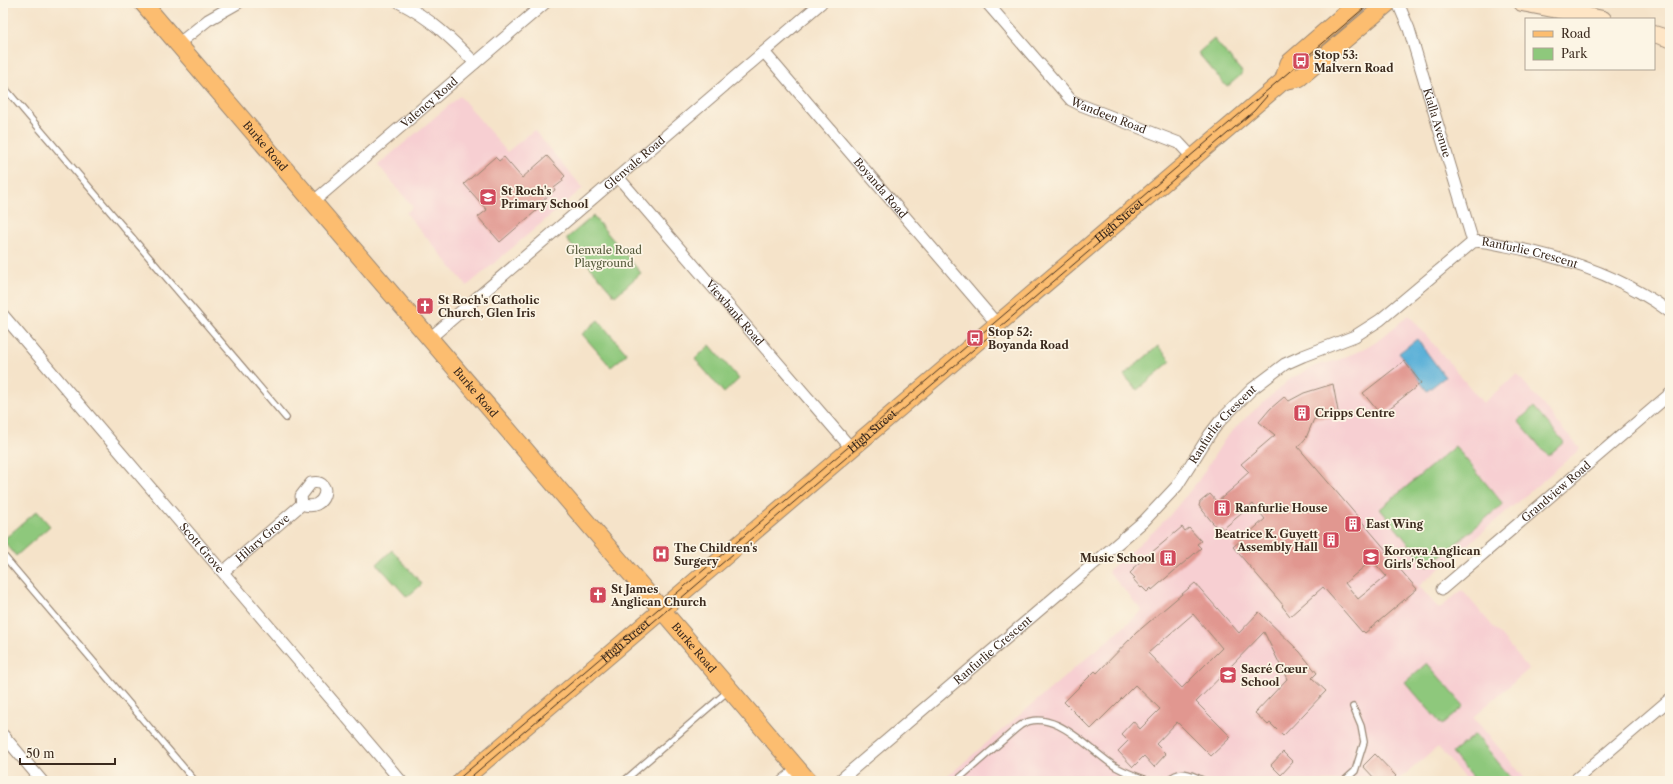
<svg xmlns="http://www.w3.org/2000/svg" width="1673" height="784" font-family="'Libre Caslon Text',serif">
<rect width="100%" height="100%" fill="#fcf5e5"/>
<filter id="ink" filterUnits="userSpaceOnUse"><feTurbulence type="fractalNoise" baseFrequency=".025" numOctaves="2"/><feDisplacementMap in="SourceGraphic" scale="8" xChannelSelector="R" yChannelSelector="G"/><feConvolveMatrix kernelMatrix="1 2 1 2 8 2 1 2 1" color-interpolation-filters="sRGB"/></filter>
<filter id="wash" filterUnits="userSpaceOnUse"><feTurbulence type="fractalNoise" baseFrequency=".012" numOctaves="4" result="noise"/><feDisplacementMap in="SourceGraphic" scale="16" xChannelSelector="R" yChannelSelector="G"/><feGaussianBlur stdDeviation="0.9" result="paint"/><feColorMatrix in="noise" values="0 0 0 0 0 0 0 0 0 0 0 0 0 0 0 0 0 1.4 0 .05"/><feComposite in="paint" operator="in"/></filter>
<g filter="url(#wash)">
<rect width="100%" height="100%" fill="#f5e3c9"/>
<g fill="#f7cfd2">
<path d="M460,96l47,56 27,-22 49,58 -116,98 -61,-73 7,-6 -35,-42z"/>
<path d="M1409,315l74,88 34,-29 63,75 -161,137 20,23 23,-19 67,79 -56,48 54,64h-60l-29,-34 -41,34h-455l200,-170 -34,-40 46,-40 15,-15 29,-35 27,-42 16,-17 49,-43 25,-13 23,-6 23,-10 19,-11z"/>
</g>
<g fill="#8ec87c" stroke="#64794d">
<path d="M1214,39l29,34 -16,14 -29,-34z"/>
<path d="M593,216l48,57 -26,23 -49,-57z"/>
<path d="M598,320l29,34 -16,13 -29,-33z"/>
<path d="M710,345l29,34 -15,14 -29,-34z"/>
<path d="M1158,346l13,15 -34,29 -13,-15z"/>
<path d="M1534,407l30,35 -16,14 -30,-35z"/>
<path d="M1455,446l48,58 -75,63 -48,-58z"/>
<path d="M37,511l13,15 -34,30 -13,-16z"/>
<path d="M392,550l30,34 -15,13 -30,-33z"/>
<path d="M1427,663l37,43 -22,19 -37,-43z"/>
<path d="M1475,734l36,44 -4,3h-32l-23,-28z"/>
</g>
<path fill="#5bb1d8" stroke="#4b6e7b" d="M1417,339l28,38 -18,14 -28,-38z"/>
<g id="blocks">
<g fill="#e19790" fill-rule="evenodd">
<path d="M547,156l18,20 -3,3 1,2 -9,7 1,2 -14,12 2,3 -43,37 -22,-25 9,-7 -23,-26 31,-27 4,4 5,-4 18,21z"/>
<path d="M1404,361l17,22 -40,32 -18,-22z"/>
<path d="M1333,384l6,33 -25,2 -8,19 -8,9 89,104 -2,1 32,37 -52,44 -2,-2 -1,1 -39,-45 -33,29 -8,-10 1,-1 -50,-58 32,-28 -12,-15 -30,25 -3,-3 -3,2 -18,-22 1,-4 10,-8 7,8 22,-19 -1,-1 11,-10 -8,-8 34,-29 -16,-13 11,-13 14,-12 5,4 15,-8zM1372,560l14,16 -28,23 -13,-16z"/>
<path d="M1182,527l3,4 4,-3 12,13 -4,3 4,4 -49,42 -1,-2 -4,4 -5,-5 -1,1 -8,-9 2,-1 -5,-5 4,-4 -1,-1z"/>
<path d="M1195,583l44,50 20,-21 41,40 17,21 -5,5 14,13 -43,45 -13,-13 -2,2 -13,-12 32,-34 -23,-47 -68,70 35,35 -20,19 -34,-34 -21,22 10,10 -12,13 -10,-11 -11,11 -15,-16 10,-10 -7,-7 12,-13 7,8 20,-20 -25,-24 -44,44 -27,-27 31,-31 2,2 39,-40zM1193,614l29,34 -40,40 -34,-35z"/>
<path d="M1283,752l10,10 -12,13 -10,-10z"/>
<path d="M1375,754l21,22 -5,5h-14l-14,-15z"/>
</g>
</g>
</g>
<g filter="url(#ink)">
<use href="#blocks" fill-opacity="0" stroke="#988674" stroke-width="1"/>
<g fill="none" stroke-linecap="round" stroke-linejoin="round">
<defs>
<g id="service">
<path d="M3,86l283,332"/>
<path d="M3,555l192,226"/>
<path d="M624,781l104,-90"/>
<path d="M956,781c15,-13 29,-25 44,-38 7,-6 14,-13 21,-18 32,-20 70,27 95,42 11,6 22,10 34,14"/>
<path d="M1167,781c13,-12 22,-8 37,0"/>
<path d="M1344,781l11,-10 9,-29 -3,-16 -8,-19"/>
</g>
<g id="minor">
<path d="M400,3c30,15 52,36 75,60"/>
<path id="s1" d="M987,3l84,97 10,5 98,38 14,15"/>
<path id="s2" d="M1398,3l11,26 64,213"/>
<path d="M178,44l30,-24 30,-17"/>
<path id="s3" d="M764,52l233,272"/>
<path id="s4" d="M618,177l233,271"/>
<path id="s5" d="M313,202l232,-199"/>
<path id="s6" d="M3,315l398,466"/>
<path id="s7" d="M430,338l391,-335"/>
<path d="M311,483c24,-5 14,31 -9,21l-1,-8z"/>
<path id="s8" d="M223,572l79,-68"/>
<path id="s9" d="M1442,589l228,-195"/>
<path d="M3,735l39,46"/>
<path d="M783,781l15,-12"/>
<path id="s10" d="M839,781l305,-260 33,-35 33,-52 10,-13 32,-32 33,-25 18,-8 52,-20 25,-16 93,-78c10,-2 23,2 33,4 58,11 116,30 164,66"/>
<path d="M1574,781l96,-82"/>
</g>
<g id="secondary">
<path d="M1522,3l81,16"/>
<path d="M1654,34l16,5"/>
</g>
<g id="primary">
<path id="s11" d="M143,3l665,778"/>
<path d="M1283,81l16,-3 89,-75"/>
<path id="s12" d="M461,781l808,-688 14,-12 6,-18 69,-60"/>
</g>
</defs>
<use href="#service" stroke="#988674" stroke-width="8"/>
<use href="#minor" stroke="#988674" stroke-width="13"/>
<use href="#secondary" stroke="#988674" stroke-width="18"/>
<use href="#primary" stroke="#988674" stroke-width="19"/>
<use href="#service" stroke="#fff" stroke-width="5.5"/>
<use href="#minor" stroke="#fff" stroke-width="11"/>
<use href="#secondary" stroke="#fee5c5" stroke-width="16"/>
<use href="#primary" stroke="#fcbd6f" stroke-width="17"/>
<g stroke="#3b2a1e" stroke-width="1">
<path d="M456,781l914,-778"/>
<path d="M466,781l788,-670 13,-15"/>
</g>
</g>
</g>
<defs>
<symbol id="bus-square" viewBox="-11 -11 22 22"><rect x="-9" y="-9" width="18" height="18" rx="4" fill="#d1495b" stroke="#fcf5e5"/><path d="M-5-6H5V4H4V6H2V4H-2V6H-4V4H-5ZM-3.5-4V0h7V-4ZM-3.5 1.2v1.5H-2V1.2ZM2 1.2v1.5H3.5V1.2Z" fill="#fff"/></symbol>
<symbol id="school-square" viewBox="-11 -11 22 22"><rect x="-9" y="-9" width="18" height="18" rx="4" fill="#d1495b" stroke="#fcf5e5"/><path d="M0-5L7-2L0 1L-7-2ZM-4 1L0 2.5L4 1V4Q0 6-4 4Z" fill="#fff"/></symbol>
<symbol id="church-square" viewBox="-11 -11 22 22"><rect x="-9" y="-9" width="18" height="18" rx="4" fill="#d1495b" stroke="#fcf5e5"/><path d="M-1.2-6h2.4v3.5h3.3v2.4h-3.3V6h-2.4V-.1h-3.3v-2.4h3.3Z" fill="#fff"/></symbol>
<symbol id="building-square" viewBox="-11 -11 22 22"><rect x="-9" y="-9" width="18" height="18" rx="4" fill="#d1495b" stroke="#fcf5e5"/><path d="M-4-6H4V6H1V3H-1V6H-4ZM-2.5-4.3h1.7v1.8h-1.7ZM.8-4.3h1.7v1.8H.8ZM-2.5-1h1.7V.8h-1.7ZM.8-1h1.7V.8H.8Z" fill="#fff"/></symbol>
<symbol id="hospital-square" viewBox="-11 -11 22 22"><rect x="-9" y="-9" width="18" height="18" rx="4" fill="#d1495b" stroke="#fcf5e5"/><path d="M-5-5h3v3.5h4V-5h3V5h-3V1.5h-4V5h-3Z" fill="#fff"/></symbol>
</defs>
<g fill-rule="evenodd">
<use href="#bus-square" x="1291" y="51" width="20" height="20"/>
<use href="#school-square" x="478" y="187" width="20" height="20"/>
<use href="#church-square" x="415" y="296" width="20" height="20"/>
<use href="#bus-square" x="965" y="328" width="20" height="20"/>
<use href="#building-square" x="1292" y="403" width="20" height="20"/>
<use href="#building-square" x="1212" y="498" width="20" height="20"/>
<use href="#building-square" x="1343" y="514" width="20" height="20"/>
<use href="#building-square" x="1321" y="530" width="20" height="20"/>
<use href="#hospital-square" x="651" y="544" width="20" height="20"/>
<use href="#school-square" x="1361" y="547" width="20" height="20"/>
<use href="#building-square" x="1158" y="548" width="20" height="20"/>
<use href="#church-square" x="588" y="585" width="20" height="20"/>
<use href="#school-square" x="1218" y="665" width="20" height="20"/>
</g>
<g text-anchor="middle" stroke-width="3.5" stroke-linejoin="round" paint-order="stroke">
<g font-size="11" font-weight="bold" fill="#3b2a1e" stroke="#fcf5e5" text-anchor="start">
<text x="1314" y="59">Stop 53:<tspan x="1314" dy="13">Malvern Road</tspan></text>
<text x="501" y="195">St Roch's<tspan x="501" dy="13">Primary School</tspan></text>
<text x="438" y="304">St Roch's Catholic<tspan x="438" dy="13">Church, Glen Iris</tspan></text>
<text x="988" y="336">Stop 52:<tspan x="988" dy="13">Boyanda Road</tspan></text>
<text x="1315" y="417">Cripps Centre</text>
<text x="1235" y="512">Ranfurlie House</text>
<text x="1366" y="528">East Wing</text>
<text x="1318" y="538" text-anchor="end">Beatrice K. Guyett<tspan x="1318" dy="13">Assembly Hall</tspan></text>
<text x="674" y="552">The Children's<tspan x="674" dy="13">Surgery</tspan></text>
<text x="1384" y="555">Korowa Anglican<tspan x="1384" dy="13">Girls' School</tspan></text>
<text x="1155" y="562" text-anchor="end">Music School</text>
<text x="611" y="593">St James<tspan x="611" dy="13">Anglican Church</tspan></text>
<text x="1241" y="673">Sacré Cœur<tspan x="1241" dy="13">School</tspan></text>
</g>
<g font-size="11" fill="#3b2a1e" stroke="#fcf5e5">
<text dy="4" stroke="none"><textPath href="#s5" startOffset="153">Valency Road</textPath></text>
<text dy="4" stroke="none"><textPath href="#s1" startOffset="169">Wandeen Road</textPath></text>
<text dy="4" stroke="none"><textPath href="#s2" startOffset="126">Kialla Avenue</textPath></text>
<text dy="4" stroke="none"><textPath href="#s11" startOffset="188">Burke Road</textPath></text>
<text dy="4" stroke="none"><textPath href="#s7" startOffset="269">Glenvale Road</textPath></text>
<text dy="4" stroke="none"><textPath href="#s3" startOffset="179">Boyanda Road</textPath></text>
<text dy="4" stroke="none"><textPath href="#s12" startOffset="864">High Street</textPath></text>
<text dy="4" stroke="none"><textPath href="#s10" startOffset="898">Ranfurlie Crescent</textPath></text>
<text dy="4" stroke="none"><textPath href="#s4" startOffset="179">Viewbank Road</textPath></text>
<text dy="4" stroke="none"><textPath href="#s11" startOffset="512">Burke Road</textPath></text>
<text dy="4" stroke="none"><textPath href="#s10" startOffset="526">Ranfurlie Crescent</textPath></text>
<text dy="4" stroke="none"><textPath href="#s12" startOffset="540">High Street</textPath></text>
<text dy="4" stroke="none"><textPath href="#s9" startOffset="150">Grandview Road</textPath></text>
<text dy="4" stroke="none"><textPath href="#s8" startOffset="52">Hilary Grove</textPath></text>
<text dy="4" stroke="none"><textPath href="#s6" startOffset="306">Scott Grove</textPath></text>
<text dy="4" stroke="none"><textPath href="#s12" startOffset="216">High Street</textPath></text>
<text dy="4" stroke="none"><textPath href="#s11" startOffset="848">Burke Road</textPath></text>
<text dy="4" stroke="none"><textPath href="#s10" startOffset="202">Ranfurlie Crescent</textPath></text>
</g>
<g font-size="11" fill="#54593a" stroke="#fcf5e5">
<text x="604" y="254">Glenvale Road<tspan x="604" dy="13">Playground</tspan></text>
</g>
</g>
<rect width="1673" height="784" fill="none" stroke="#fcf5e5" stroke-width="16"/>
<rect x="1525" y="18" width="130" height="52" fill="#fcf5e5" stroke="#afa495"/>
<rect x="1533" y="31" width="20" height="6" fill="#fcbd6f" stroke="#afa495"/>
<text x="1561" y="38" font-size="12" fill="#3b2a1e">Road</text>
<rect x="1533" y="48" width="20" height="12" fill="#8ec87c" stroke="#afa495"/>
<text x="1561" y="58" font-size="12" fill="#3b2a1e">Park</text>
<path d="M20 758v6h95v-6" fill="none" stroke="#3b2a1e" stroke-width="2"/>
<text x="26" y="758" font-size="12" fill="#3b2a1e" stroke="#fcf5e5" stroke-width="3" paint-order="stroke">50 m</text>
</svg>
